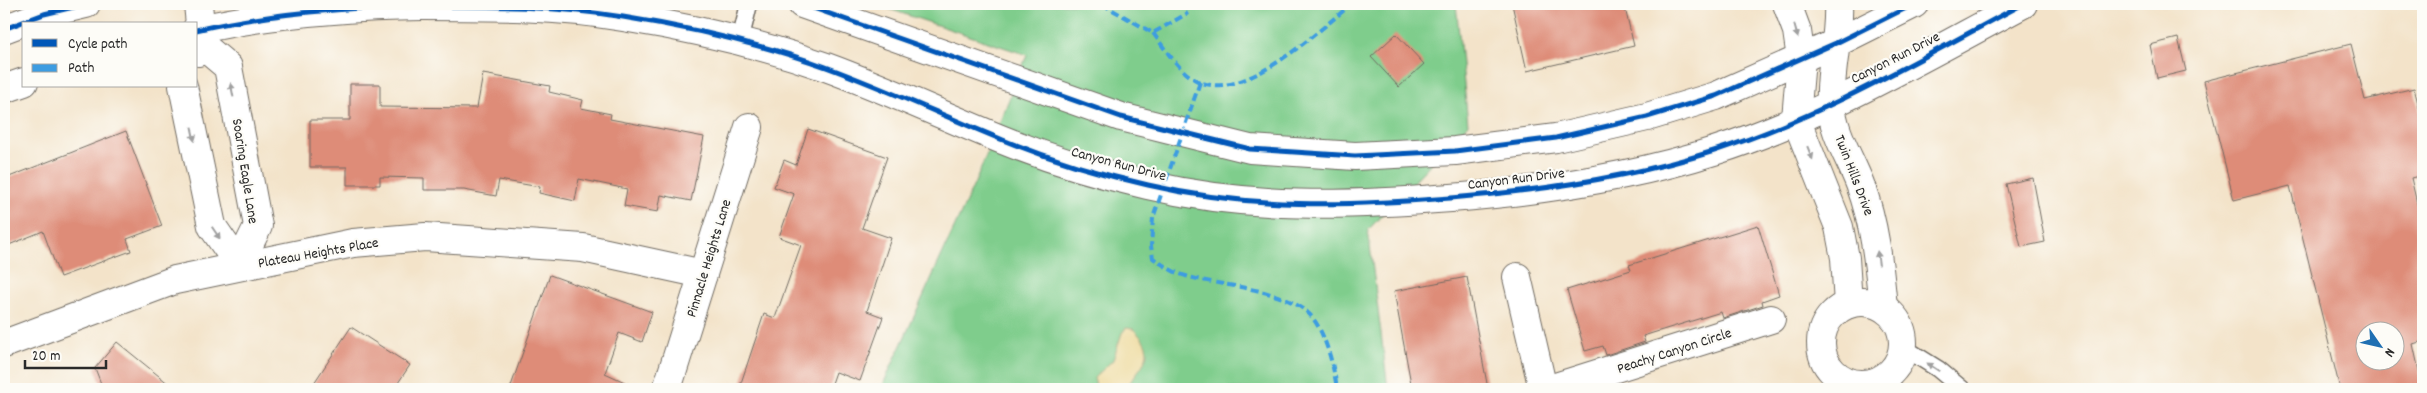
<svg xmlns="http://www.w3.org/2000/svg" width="2427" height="393" font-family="Dekko,sans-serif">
<rect width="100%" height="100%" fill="#fdfcf7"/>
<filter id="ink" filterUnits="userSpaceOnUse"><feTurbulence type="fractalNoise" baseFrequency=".02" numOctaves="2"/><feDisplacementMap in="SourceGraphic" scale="10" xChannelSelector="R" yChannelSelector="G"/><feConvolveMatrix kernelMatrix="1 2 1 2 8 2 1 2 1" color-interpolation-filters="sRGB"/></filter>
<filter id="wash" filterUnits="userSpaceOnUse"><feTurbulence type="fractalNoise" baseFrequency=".0096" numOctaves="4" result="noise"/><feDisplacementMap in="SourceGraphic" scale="20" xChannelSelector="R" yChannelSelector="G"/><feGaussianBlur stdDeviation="1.12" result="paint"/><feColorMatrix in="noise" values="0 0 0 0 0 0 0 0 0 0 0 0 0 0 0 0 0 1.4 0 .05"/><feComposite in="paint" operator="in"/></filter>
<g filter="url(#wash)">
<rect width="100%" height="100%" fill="#f3e3c9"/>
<path fill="#7fcd8c" stroke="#557c5c" d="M874,4h582l12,120 -100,106 20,159h-507l96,-211 50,-123z"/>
<path fill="#eeda9e" stroke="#8c8264" d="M1126,328l7,1c29,26 6,36 -7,60h-29l-3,-11 19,-18 9,-27z"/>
<g id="blocks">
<g fill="#de8c78" fill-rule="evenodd">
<path d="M1512,4h87l1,4 24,-4 10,42 -107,25z"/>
<path d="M1396,34l28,30 -25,23 -28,-30z"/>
<path d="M2178,38l8,33 -29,7 -7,-33z"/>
<path d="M2351,44l14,56 49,-12 9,35v52l-12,3 12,51v112l-10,3 10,45h-83l-50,-203 -56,14 -30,-119zM2364,330h30v30h-30z"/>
<path d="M483,74l67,12 -1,6 34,8 -2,8 30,6 -1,5 94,18 -13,64 -30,-6 -3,17 -34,-6 3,-17 -48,-10 -4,22 -36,-8 1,-6 -41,-7 -3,16 -32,-6h-40v-12l-44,-1v8h-33v-18h-37v-47h40v-36h30v23l97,1z"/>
<path d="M808,129l79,28 -25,71 29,10 -24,73 16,6 -23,64 -24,-9 -6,17h-91l25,-75 11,4 26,-73 -22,-8 15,-43 -20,-7 10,-27 12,5z"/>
<path d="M126,131l36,95 -35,13 4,12 -71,26 -17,-46 -39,16v-68z"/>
<path d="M2033,178l12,64 -24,5 -15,-63z"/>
<path d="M1758,225l21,70 -17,6 1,4 -40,13 -2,-6 -78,24 2,6 -39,13 -3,-9 -18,5 -18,-61 64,-20 -2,-5z"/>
<path d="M550,275l102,37 -10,30 -23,-9 -14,40 35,16h-130z"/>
<path d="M1467,277l21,112h-76l-18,-98z"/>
<path d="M351,327l59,38 -16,24h-84z"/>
<path d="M117,342l58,47h-72l-8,-21z"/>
</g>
</g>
</g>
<g filter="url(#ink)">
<use href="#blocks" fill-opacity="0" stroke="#716b62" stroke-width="1"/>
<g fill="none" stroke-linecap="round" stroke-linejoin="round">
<defs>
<g id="service">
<path d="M740,41l9,-37"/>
<path d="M1903,347l35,22 24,20"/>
<path d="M1878,381l16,8"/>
</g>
<g id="minor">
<path d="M1787,4l10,27 4,28 -5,60 43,108 6,31 3,46"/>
<path d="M1838,4c2,33 -9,66 -7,98 1,29 19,56 29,82 15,40 19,81 23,123"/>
<path d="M198,52l4,-7 -4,-41"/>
<path d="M183,86l29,140 27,39 19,-39 -30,-159 -26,-22"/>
<path d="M1517,277l26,112"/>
<circle cx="1862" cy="343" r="41"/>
<path d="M4,344l171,-64 178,-37 72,-6 158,11 120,26"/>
<path d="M667,389l82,-262"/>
<path d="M1549,389l222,-70"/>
</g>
<g id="tertiary">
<path d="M802,4l319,113 129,32 105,7 100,-5 101,-13 91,-21 69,-21 120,-53 78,-39"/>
<path d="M4,29l40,-15 42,-10"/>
<path d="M196,30c74,-17 152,-23 227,-24 67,0 135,0 200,11 69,11 138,27 203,50 60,22 118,49 177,73 47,19 96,34 145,45 102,24 200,21 303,13 88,-7 178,-20 263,-47 108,-34 209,-94 309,-147"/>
<path d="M4,89l20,-7"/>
</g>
</defs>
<use href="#service" stroke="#716b62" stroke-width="19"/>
<use href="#minor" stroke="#716b62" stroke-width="30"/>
<use href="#tertiary" stroke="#716b62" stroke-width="30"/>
<use href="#service" stroke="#fff" stroke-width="16"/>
<use href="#minor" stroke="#fff" stroke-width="28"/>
<use href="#tertiary" stroke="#fff" stroke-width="28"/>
<g stroke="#3d9ce1" stroke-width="4" stroke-dasharray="8 4" stroke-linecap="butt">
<path d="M1102,4l51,29 35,-20"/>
<path d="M1153,33c12,16 24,35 41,46 46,29 124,-49 158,-75"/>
<path d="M1200,82l-47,136 -2,28 2,12c10,7 21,15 33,18 36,11 92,11 121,36 17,14 27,55 30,77"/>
</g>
<defs>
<g id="cycleway">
<path d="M802,4l319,113 129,32 105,7 100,-5 101,-13 91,-21 69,-21 120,-53 78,-39"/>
<path d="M4,29l40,-15 42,-10"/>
<path d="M196,30c74,-17 152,-23 227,-24 67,0 135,0 200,11 69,11 138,27 203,50 60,22 118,49 177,73 47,19 96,34 145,45 102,24 200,21 303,13 88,-7 178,-20 263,-47 108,-34 209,-94 309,-147"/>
</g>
</defs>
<use href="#cycleway" stroke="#fdfcf7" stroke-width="8"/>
<use href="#cycleway" stroke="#0057b8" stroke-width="5"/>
</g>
<defs><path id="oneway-solid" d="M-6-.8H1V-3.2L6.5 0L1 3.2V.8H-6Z" transform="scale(1.25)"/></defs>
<g fill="#a0a0a0">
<use href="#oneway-solid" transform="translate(1796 31) rotate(75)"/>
<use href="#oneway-solid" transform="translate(232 90) rotate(-101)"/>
<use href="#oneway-solid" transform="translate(193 134) rotate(78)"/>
<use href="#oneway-solid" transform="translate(1810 153) rotate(68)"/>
<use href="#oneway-solid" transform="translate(216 233) rotate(56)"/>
<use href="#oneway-solid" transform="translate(1878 258) rotate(-97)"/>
<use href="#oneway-solid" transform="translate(1933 367) rotate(-146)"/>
</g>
</g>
<g text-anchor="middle" stroke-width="4.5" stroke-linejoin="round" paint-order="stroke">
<g font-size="15" fill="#2b2b2b" stroke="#fdfcf7">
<text transform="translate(1895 57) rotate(-27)" y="5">Canyon Run Drive</text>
<text transform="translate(1119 163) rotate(15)" y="5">Canyon Run Drive</text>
<text transform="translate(246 171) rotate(81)" y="5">Soaring Eagle Lane</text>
<text transform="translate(1855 175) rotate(69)" y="5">Twin Hills Drive</text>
<text transform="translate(1516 178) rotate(-7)" y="5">Canyon Run Drive</text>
<text transform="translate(318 252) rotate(-10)" y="5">Plateau Heights Place</text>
<text transform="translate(708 258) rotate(-73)" y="5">Pinnacle Heights Lane</text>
<text transform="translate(1674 350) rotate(-18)" y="5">Peachy Canyon Circle</text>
</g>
</g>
<rect width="2427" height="393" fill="none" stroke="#fdfcf7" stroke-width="20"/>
<rect x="22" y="22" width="175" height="65" fill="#fdfcf7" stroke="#a9a8a5"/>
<rect x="32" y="39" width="25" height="8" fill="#0057b8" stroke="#a9a8a5"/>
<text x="68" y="48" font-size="15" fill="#2b2b2b">Cycle path</text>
<rect x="32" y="64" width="25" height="8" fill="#3d9ce1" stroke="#a9a8a5"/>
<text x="68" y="72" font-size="15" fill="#2b2b2b">Path</text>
<g transform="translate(2380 346) rotate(124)"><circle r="24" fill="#fdfcf7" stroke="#a9a8a5"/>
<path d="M0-4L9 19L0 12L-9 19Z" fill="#1f6fb2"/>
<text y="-8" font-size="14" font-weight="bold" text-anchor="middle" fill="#2b2b2b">N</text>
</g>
<path d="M25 360v8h81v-8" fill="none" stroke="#2b2b2b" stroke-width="2.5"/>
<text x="32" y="360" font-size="15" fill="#2b2b2b" stroke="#fdfcf7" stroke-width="4" paint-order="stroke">20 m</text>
</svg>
